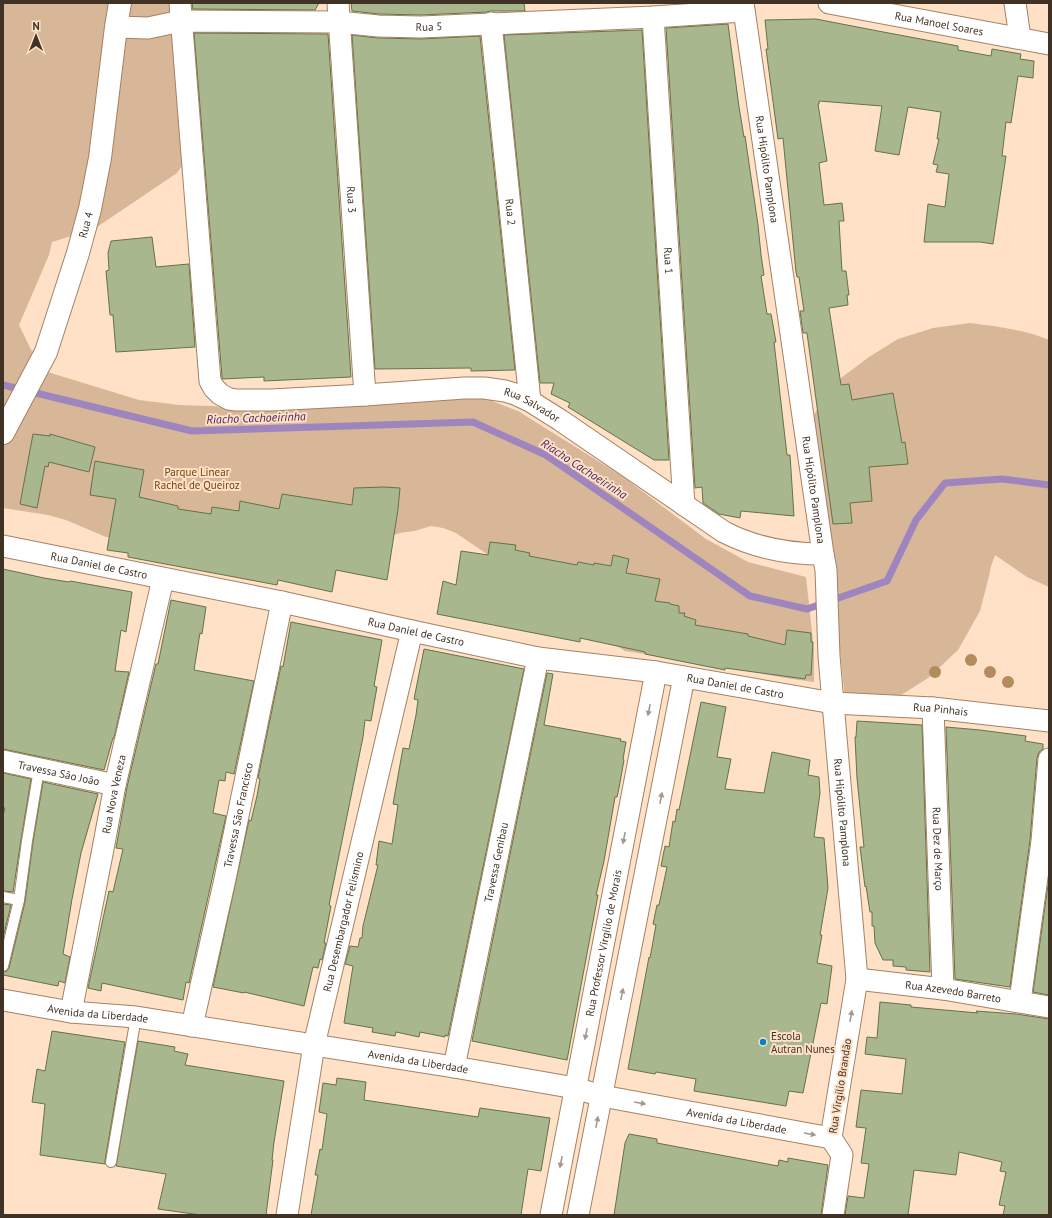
<svg xmlns="http://www.w3.org/2000/svg" width="1052" height="1218" font-family="'PT Sans',sans-serif">
<rect width="100%" height="100%" fill="#ffe1c7"/>
<g fill="#d8b698">
<path d="M3,3h256l-27,90 -55,80 -83,56 -42,13 -3,13 -30,70 22,45 98,30 40,5 95,3 178,-11 35,2 31,12 104,65 84,63 42,23 58,15 8,73v32l-22,-3 -102,-18 -65,-10 -37,-23 -82,-61 -50,-34 -13,-5 -12,-2 -17,5 -14,2 -18,6 -255,1 -21,-3 -40,-17 -18,-5 -45,-7z"/>
<path d="M970,323c29,4 52,6 79,17v247l-22,-10 -32,-22 -4,11 -2,10 -9,35 -22,39 -30,28 -44,28 -38,1 -18,-164 -16,-125 6,-10 23,-30 28,-21 29,-18 35,-11z"/>
</g>
<g fill="none" stroke-linecap="round" stroke-linejoin="round">
<path stroke="#9e85be" stroke-width="7" d="M3,385l189,46 281,-9 73,33 204,141 57,13 80,-28 29,-61 29,-37 57,-4 47,6"/>
</g>
<g fill="#a8b78d" stroke="#64724b">
<path d="M192,3h127l-4,7 -122,-1z"/>
<path d="M351,3h173l1,8h-35l-3,1 -66,3 -42,-1 -27,-3z"/>
<path d="M816,19l62,12 80,15v4l33,6 1,-7 29,5 -1,5 14,2 -1,17 -15,-2 -7,47 -5,-1 -4,34h4l-13,88 -13,-2h-56l4,-38 17,3 4,-33 -13,-2 2,-7 -5,-1 6,-25h-2l4,-27 -33,-5 -9,48 -24,-4 7,-45 -63,-5v3h-1l9,57 -8,2 5,42 18,-2 2,18h-5l3,50h4l3,24h-2l1,10 -19,3 12,77 8,-1 3,16 41,-7 9,50 3,-1 3,22 -39,3 3,34 -22,2 2,20 -19,1 -26,-191h-4l-3,-22h4l-5,-34h-2l-1,-5 -13,-134 -5,1 -12,-90h2l-3,-29z"/>
<path d="M728,24l11,83 5,30 1,-1 13,89 3,30 3,20 -3,1 6,38h4l5,28h-2l13,113h3l4,61 -53,-5 -1,7 -21,-4 -16,-11 -1,-16 -7,1 -29,-460z"/>
<path d="M642,30l27,430h-15l-86,-53 2,-4 -19,-9 3,-11h-14l-36,-348z"/>
<path d="M194,33l134,1 23,343 -87,4v-4l-42,2v-2z"/>
<path d="M352,35l26,3 43,1 59,-3 35,334 -44,1v-3l-96,1z"/>
<path d="M152,237l4,30 33,-3 6,83 -79,5 -3,-37h-3l-4,-44 3,-1 -1,-17 3,-12z"/>
<path d="M33,434l17,2v-2l45,13 -6,25 -40,-10 -1,5 -3,-1 -8,42 -17,-4z"/>
<path d="M95,461l49,9 -5,27 39,9v3l33,5 1,-7 27,4 1,-10 39,8 3,-15 70,11 2,-17 30,-1 16,1 -2,21 -11,71 -51,-10 -4,22 -54,-12 -1,5 -149,-28v-4l-21,-3 9,-51 -26,-4z"/>
<path d="M490,542l26,3 -1,5 15,3 -1,3 48,9 1,-3 16,3v-2l17,3 2,-11 16,4 -3,14 34,6 -5,22 15,2v1l9,2v7h6l-1,3 12,4 -1,5 53,9v2l37,9 2,-15 24,3v9h2l-2,33h-5l-1,4 -80,-11v2l-80,-16v-2l-65,-14v4l-143,-28 6,-33 13,4 5,-34 27,4z"/>
<path d="M3,569l41,9 25,4 1,-1 62,11 -6,40 -5,-2 -6,41 14,1 -15,66h-1l-9,32 -101,-21z"/>
<path d="M171,600l35,7 -4,27 -2,-1 -6,37 60,11 -20,93 -8,-2 -1,9 -6,-1 -6,33 13,3 -37,167 -3,-1 -3,18 -81,-17 -1,8 -13,-3 21,-97 4,1 10,-43 -7,-1 11,-61 29,-123h2z"/>
<path d="M291,622l91,18 -8,46 3,1 -6,34 -6,-1 -2,17 -34,168 2,1 -7,37h2l-4,17 -2,-1 -2,9 -5,-1 -9,39 -60,-14v1l-31,-6 36,-167 2,1 6,-25 3,-17 -2,-1 23,-112 2,1z"/>
<path d="M424,649l100,20 -76,367 -3,-1v2l-25,-5 -1,5 -23,-5 -1,4 -23,-4 1,-4 -29,-5 9,-57 -8,-2 5,-18 8,1 2,-9h2l1,-12 15,-61h-2l3,-24 13,3 6,-39 -5,-1 10,-56 6,1 7,-34 2,-15 -4,-1z"/>
<path d="M547,673l6,1 -9,51 77,14 -1,2 6,1 -3,17 1,1 -5,28 -2,9h-2l-11,64 -8,34h2l-31,165 -95,-19z"/>
<path d="M701,702l25,5 -9,50 14,2 -6,30 39,4 8,-41 38,8 -2,15 11,2 1,16 -6,44 10,1 4,50 -8,47h2l-5,28 15,3 -5,38 -6,-1 -18,90 -14,-2 -3,15 -92,-15 2,-12 -40,-7 -1,2 -27,-5 21,-112 1,1 6,-33 -3,-1 4,-19h2l8,-38 -6,-1 4,-20 4,1 4,-26 2,1 2,-13 2,1z"/>
<path d="M857,721l65,4 8,247 -24,-2v-3l-13,-1v-6h-10l-8,-17 -1,-17h-2v-14h-2l-4,-26 -1,1 -5,-40h4l-7,-69 -2,-41h1z"/>
<path d="M946,727l34,3 46,6 -1,5 18,3v5l-4,3 -2,6 -7,82 -20,147 -55,-8z"/>
<path d="M3,773l28,6 -10,61 -8,52 -10,-1v-76l2,-7h-2z"/>
<path d="M43,782l55,12 -17,59 -9,46 -9,55 7,3 -5,26 -6,-2 -1,5 -55,-11v-3l4,-1 2,-3 16,-66 8,-60z"/>
<path d="M1049,878v117l-16,-3z"/>
<path d="M3,904l8,1 -8,33z"/>
<path d="M880,1002l31,3v2l67,6 -2,-2 40,3 33,5v196h-46l2,-9 -6,-1 7,-33 -6,-1 2,-9 -43,-10 -3,23 -42,-5 -6,45h-63l3,-19 16,2 5,-34 -8,-1 5,-35 -10,-1 5,-37 41,4 4,-35 -41,-5 2,-17 10,1z"/>
<path d="M52,1031l73,11 -20,119v3l-65,-9 5,-51 -13,-2 5,-33 8,2z"/>
<path d="M138,1041l37,6 -1,4 14,3 -3,11 99,16 -10,61 -2,18h1l-7,55h-65l-43,-6 8,-35 -50,-8z"/>
<path d="M337,1078l29,4 -2,18 114,17 2,-9 70,10 -9,53 -13,-2 -7,46h-210l7,-40h-3l5,-26 2,1 5,-36 -8,-2 4,-29 13,2z"/>
<path d="M629,1134l28,5v4l121,23 1,-6 9,2v-4l40,7 -7,50h-207l11,-72z"/>
</g>
<g fill="none" stroke-linecap="round" stroke-linejoin="round">
<defs>
<g id="lane">
<path d="M3,897l16,3"/>
<path d="M3,966l16,-66 8,-59 12,-72"/>
<path d="M111,1162l25,-145"/>
</g>
<g id="street">
<path id="s1" d="M180,3l30,378 4,7 6,6 9,5 7,1h35l94,-5 99,-7h20l21,3 10,3 15,7 30,19 164,112c31,16 65,22 99,22"/>
<path id="s2" d="M338,3l27,392"/>
<path id="s3" d="M743,3l80,551 3,16 3,86 4,47 24,276 -26,159 11,17 -9,60"/>
<path id="s4" d="M829,3l220,41"/>
<path d="M1015,3l5,35"/>
<path id="s5" d="M653,17l31,488"/>
<path id="s6" d="M491,23l39,378"/>
<path id="s7" d="M116,27l32,1 33,-7 157,1 40,4 43,1 232,-10 91,-6"/>
<path id="s8" d="M3,546l279,56 130,29 126,27 118,14 177,31 100,5 116,13"/>
<path id="s9" d="M933,708l10,281"/>
<path id="s10" d="M3,761l112,24"/>
<path id="s11" d="M857,979l86,10 106,18"/>
<path id="s12" d="M3,1000l68,12 65,5 318,50 121,21 27,8 229,42"/>
<path d="M1020,1001l22,-160 7,-82"/>
<path id="s13" d="M71,1012l31,-158 13,-69 48,-206"/>
<path id="s14" d="M192,1026l33,-147 57,-277"/>
<path id="s15" d="M454,1067l84,-409"/>
<path id="s16" d="M287,1215l27,-170 98,-414"/>
<path id="s17" d="M551,1215l105,-543"/>
<path d="M578,1215l106,-538"/>
</g>
<g id="secondary">
<path id="s18" d="M3,433l43,-81 32,-99 12,-44 10,-51 16,-131 4,-24"/>
</g>
</defs>
<use href="#lane" stroke="#a48264" stroke-width="12"/>
<use href="#street" stroke="#a48264" stroke-width="23"/>
<use href="#secondary" stroke="#a48264" stroke-width="24"/>
<use href="#lane" stroke="#fff" stroke-width="10"/>
<use href="#street" stroke="#fff" stroke-width="21"/>
<use href="#secondary" stroke="#fff" stroke-width="22"/>
</g>
<g fill="#b38b5e">
<circle cx="971" cy="660" r="6"/>
<circle cx="935" cy="672" r="6"/>
<circle cx="990" cy="672" r="6"/>
<circle cx="1008" cy="682" r="6"/>
</g>
<defs><path id="oneway-solid" d="M-6-.8H1V-3.2L6.5 0L1 3.2V.8H-6Z"/></defs>
<g fill="#a09892">
<use href="#oneway-solid" transform="translate(649 710) rotate(101)"/>
<use href="#oneway-solid" transform="translate(661 798) rotate(-79)"/>
<use href="#oneway-solid" transform="translate(624 838) rotate(101)"/>
<use href="#oneway-solid" transform="translate(622 994) rotate(-79)"/>
<use href="#oneway-solid" transform="translate(851 1016) rotate(-80)"/>
<use href="#oneway-solid" transform="translate(586 1034) rotate(101)"/>
<use href="#oneway-solid" transform="translate(640 1103) rotate(10)"/>
<use href="#oneway-solid" transform="translate(597 1122) rotate(-79)"/>
<use href="#oneway-solid" transform="translate(810 1134) rotate(10)"/>
<use href="#oneway-solid" transform="translate(561 1162) rotate(101)"/>
</g>
<circle fill="#0283cb" stroke="#ffe1c7" stroke-width="1.5" cx="763" cy="1042" r="4"/>
<g text-anchor="middle" stroke-width="4" stroke-linejoin="round" paint-order="stroke">
<g font-size="11" fill="#403225" stroke="#ffe1c7">
<text dy="4" stroke="none"><textPath href="#s4" startOffset="112">Rua Manoel Soares</textPath></text>
<text dy="4" stroke="none"><textPath href="#s7" startOffset="314">Rua 5</textPath></text>
<text dy="4" stroke="none"><textPath href="#s3" startOffset="168">Rua Hipólito Pamplona</textPath></text>
<text dy="4" stroke="none"><textPath href="#s2" startOffset="197">Rua 3</textPath></text>
<text dy="4" stroke="none"><textPath href="#s6" startOffset="190">Rua 2</textPath></text>
<text dy="4" stroke="none"><textPath href="#s18" startOffset="225">Rua 4</textPath></text>
<text dy="4" stroke="none"><textPath href="#s5" startOffset="244">Rua 1</textPath></text>
<text dy="4" stroke="none"><textPath href="#s1" startOffset="713">Rua Salvador</textPath></text>
<text dy="4" stroke="none"><textPath href="#s3" startOffset="492">Rua Hipólito Pamplona</textPath></text>
<text dy="4" stroke="none"><textPath href="#s8" startOffset="98">Rua Daniel de Castro</textPath></text>
<text dy="4" stroke="none"><textPath href="#s8" startOffset="422">Rua Daniel de Castro</textPath></text>
<text dy="4" stroke="none"><textPath href="#s8" startOffset="746">Rua Daniel de Castro</textPath></text>
<text dy="4" stroke="none"><textPath href="#s8" startOffset="953">Rua Pinhais</textPath></text>
<text dy="4" stroke="none"><textPath href="#s10" startOffset="57">Travessa São João</textPath></text>
<text dy="4" stroke="none"><textPath href="#s13" startOffset="222">Rua Nova Veneza</textPath></text>
<text dy="4" stroke="none"><textPath href="#s3" startOffset="816">Rua Hipólito Pamplona</textPath></text>
<text dy="4" stroke="none"><textPath href="#s14" startOffset="216">Travessa São Francisco</textPath></text>
<text dy="4" stroke="none"><textPath href="#s9" startOffset="141">Rua Dez de Março</textPath></text>
<text dy="4" stroke="none"><textPath href="#s15" startOffset="209">Travessa Genibau</textPath></text>
<text dy="4" stroke="none"><textPath href="#s16" startOffset="299">Rua Desembargador Felismino</textPath></text>
<text dy="4" stroke="none"><textPath href="#s17" startOffset="277">Rua Professor Virgílio de Morais</textPath></text>
<text dy="4" stroke="none"><textPath href="#s11" startOffset="97">Rua Azevedo Barreto</textPath></text>
<text dy="4" stroke="none"><textPath href="#s12" startOffset="96">Avenida da Liberdade</textPath></text>
<text dy="4" stroke="none"><textPath href="#s12" startOffset="420">Avenida da Liberdade</textPath></text>
<text transform="translate(840 1086) rotate(-81)" y="4">Rua Virgílio Brandão</text>
<text dy="4" stroke="none"><textPath href="#s12" startOffset="744">Avenida da Liberdade</textPath></text>
</g>
<g font-size="11" fill="#744409" stroke="#ffe1c7">
<text x="197" y="476">Parque Linear<tspan x="197" dy="13">Rachel de Queiroz</tspan></text>
</g>
<g font-size="11" fill="#403225" stroke="#ffe1c7" text-anchor="start">
<text x="771" y="1040">Escola<tspan x="771" dy="13">Autran Nunes</tspan></text>
</g>
<g font-size="12" font-style="italic" fill="#401c61" stroke="#ffe1c7">
<text transform="translate(256 418) rotate(-2)" y="4">Riacho Cachoeirinha</text>
<text transform="translate(584 469) rotate(33)" y="4">Riacho Cachoeirinha</text>
</g>
</g>
<rect width="1052" height="1218" fill="none" stroke="#403225" stroke-width="8"/>
<g transform="translate(36 36)" stroke="#ffe1c7" stroke-width="3" paint-order="stroke">
<path d="M0-3L7 15L0 10L-7 15Z" fill="#403225"/>
<text y="-6" font-size="11" font-weight="bold" text-anchor="middle" fill="#403225">N</text>
</g>
</svg>
